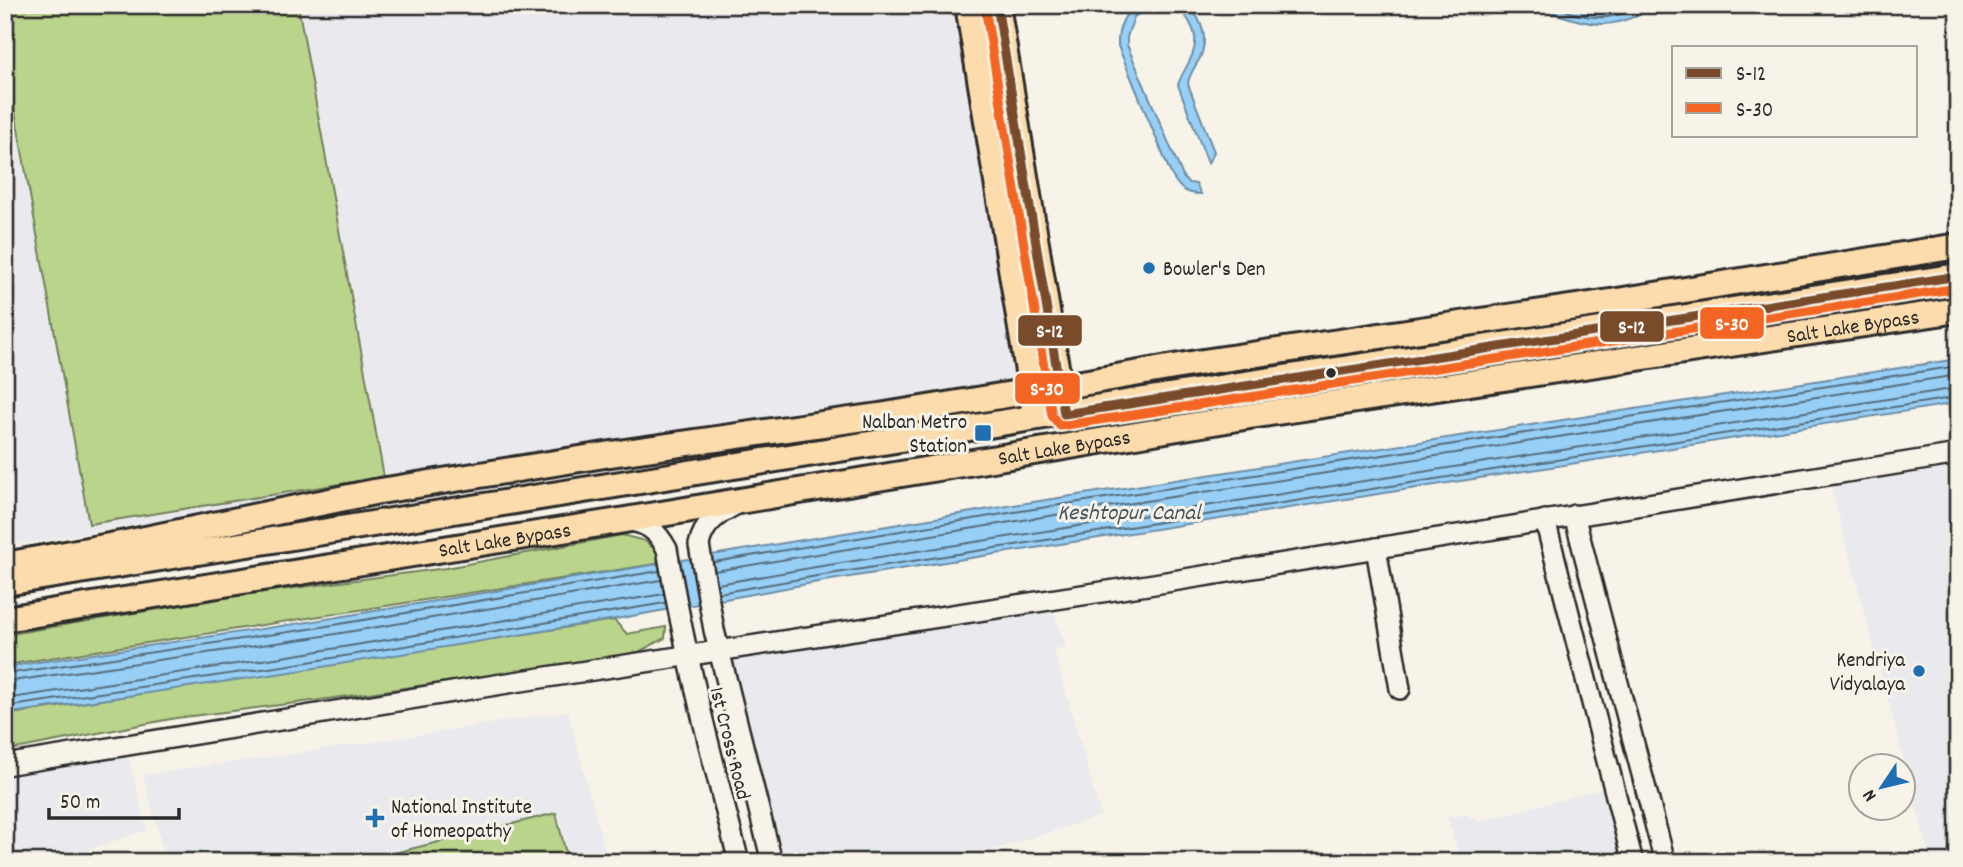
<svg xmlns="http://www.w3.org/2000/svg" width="1963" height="867" font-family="Dekko,sans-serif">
<rect width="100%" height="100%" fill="#f7f3e8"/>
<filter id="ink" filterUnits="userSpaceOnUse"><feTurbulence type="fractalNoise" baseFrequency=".0143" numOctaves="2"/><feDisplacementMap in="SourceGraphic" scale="14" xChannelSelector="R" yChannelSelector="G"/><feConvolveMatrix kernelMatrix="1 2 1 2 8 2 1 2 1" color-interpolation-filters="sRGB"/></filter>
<g filter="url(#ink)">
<g fill="#eaeaee">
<path d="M5,5h957l56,378 -704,112 -309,52z"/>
<path d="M1958,461v401h-27l-102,-383z"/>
<path d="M1052,606l14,41 -12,3 47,166 -146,46h-176l-56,-201 322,-52z"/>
<path d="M568,711l40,151h-442l-23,-87 245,-35z"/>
<path d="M127,749l20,81 -94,32h-48v-92z"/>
<path d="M1608,787l19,75h-166l-14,-46 21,-1 10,7z"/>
</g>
<g fill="#bad48c" stroke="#72805c" stroke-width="2">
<path d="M5,5h293l86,472 -295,47 -84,-468z"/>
<path d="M622,535l23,6 15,13 -4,10 -651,101v-30l230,-39 211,-28z"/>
<path d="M614,620l13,14 39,-7 -1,11 -32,17 -313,45 -144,18 -171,33v-36z"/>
<path d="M556,813l12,49 -206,-1z"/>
</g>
<g fill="#97cff6" stroke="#6c8da5" stroke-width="2">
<path d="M1136,5h52c14,15 21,33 12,53 -5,9 -11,16 -12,26l26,68 -6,11 -30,-78c4,-14 16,-26 17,-41 1,-7 -1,-14 -5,-21 -12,-23 -37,-20 -56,-6l-7,20v8l57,134 5,4 7,1 5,10c-17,0 -22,-6 -30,-20l-53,-128c-1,-15 5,-32 18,-41z"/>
<path d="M1550,5h110c-50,24 -57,24 -110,7l-2,-4z"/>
<path d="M1958,359v44l-1140,179 -202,37 -319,52 -292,43v-47l303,-45 712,-118z"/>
</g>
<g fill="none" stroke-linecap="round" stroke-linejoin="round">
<g stroke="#566d7c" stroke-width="2">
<path d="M1555,5c29,17 60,15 89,0"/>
<path d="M714,562l307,-51 937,-145"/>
<path d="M715,571l308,-51 935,-145"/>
<path d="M718,584l98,-17 1142,-179"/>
<path d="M719,593l98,-17 1141,-179"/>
<path d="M5,674l304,-45 350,-58"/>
<path d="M5,682l306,-44 350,-58"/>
<path d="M5,699l290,-44 369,-61"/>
<path d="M5,707l291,-43 369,-61"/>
</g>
<defs>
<g id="minor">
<path d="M735,505c-17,9 -32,19 -36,40l15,85 58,232"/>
<path d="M1574,515l91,347"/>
<path d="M1545,520l88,342"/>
<path d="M627,521c20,1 31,11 40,28 18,106 45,209 72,313"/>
<path d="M1376,548l24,141"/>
<path d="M5,765l503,-82 646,-99 804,-130"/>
</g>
<g id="major">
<path d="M968,5l66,403"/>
<path d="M997,5l65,398"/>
<path d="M1059,387l144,-25 414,-61 341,-55"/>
<path d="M5,565l121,-22 248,-51 237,-38 268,-38 152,-25"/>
<path d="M5,583l1226,-197 727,-110"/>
<path id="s1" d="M5,619l614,-98 631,-105 708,-106"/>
</g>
</defs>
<use href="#minor" stroke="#2b2b2b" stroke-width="24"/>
<use href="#major" stroke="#2b2b2b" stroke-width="30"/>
<use href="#minor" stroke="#f7f3e8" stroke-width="19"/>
<use href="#major" stroke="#fcdcac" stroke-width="24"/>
<defs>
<path id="bus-1" d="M997,5l67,409 894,-138"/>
<path id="bus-2" d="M985,7l67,409 8,10 898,-138"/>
</defs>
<use href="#bus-1" stroke="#f7f3e8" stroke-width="14"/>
<use href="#bus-2" stroke="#f7f3e8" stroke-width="14"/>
<use href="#bus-1" stroke="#7a4b2a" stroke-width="9"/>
<use href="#bus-2" stroke="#f26522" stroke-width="9"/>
</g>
</g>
<g fill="#1f6fb2" stroke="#f7f3e8" stroke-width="2.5">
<circle cx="1149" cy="268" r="7"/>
<rect x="974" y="424" width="18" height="18" rx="3.5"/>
<circle cx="1919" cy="671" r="7"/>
<path d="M371.5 807.5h7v7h7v7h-7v7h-7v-7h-7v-7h7z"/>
</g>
<circle fill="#2b2b2b" stroke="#f7f3e8" stroke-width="2.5" cx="1331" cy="373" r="6"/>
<g text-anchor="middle" stroke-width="6" stroke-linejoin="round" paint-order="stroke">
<g font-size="21" fill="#2b2b2b" stroke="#f7f3e8" text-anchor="start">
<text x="1163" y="275">Bowler's Den</text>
<text x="967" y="428" text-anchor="end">Nalban Metro<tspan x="967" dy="24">Station</tspan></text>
<text x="1905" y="666" text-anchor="end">Kendriya<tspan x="1905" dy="24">Vidyalaya</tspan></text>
<text x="391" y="813">National Institute<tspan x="391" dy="24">of Homeopathy</tspan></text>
</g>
<g font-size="21" fill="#2b2b2b" stroke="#f7f3e8">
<text dy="7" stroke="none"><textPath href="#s1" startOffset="1871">Salt Lake Bypass</textPath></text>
<text dy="7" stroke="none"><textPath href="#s1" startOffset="1073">Salt Lake Bypass</textPath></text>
<text dy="7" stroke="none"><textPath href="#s1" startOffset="506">Salt Lake Bypass</textPath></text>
<text transform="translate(731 743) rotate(76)" y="7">1st Cross Road</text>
</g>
<g font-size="23" font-style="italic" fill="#46545e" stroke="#f7f3e8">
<text x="1129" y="519">Keshtopur Canal</text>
</g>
</g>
<g stroke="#f7f3e8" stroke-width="2.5">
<rect x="1699" y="306" width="66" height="34" rx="7" fill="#f26522"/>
<rect x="1599" y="310" width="66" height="33" rx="7" fill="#7a4b2a"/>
<rect x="1017" y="314" width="66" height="33" rx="7" fill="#7a4b2a"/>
<rect x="1014" y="372" width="67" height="33" rx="7" fill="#f26522"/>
</g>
<g font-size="19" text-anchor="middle" font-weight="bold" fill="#fff">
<text x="1732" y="330">S-30</text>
<text x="1632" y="333">S-12</text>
<text x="1050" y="337">S-12</text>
<text x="1047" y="395">S-30</text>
</g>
<rect width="1963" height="867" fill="none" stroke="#f7f3e8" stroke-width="28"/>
<rect x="14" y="14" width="1935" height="839" fill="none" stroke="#2b2b2b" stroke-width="2.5" filter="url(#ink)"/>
<rect x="1672" y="46" width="245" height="91" fill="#f7f3e8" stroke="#a5a39c" stroke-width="2"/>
<rect x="1686" y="68" width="35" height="10" fill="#7a4b2a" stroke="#a5a39c" stroke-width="2"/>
<text x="1736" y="80" font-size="21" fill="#2b2b2b">S-12</text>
<rect x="1686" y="103" width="35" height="10" fill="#f26522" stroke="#a5a39c" stroke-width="2"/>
<text x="1736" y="116" font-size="21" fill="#2b2b2b">S-30</text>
<g transform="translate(1882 787) rotate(235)"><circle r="33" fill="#f7f3e8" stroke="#a5a39c" stroke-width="2"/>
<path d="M0-5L12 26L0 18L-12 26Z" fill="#1f6fb2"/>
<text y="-10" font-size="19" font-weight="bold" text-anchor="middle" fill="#2b2b2b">N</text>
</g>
<path d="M49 808v10h130v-10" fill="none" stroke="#2b2b2b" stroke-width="3.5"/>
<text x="60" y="808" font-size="21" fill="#2b2b2b" stroke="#f7f3e8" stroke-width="5" paint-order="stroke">50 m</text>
</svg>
